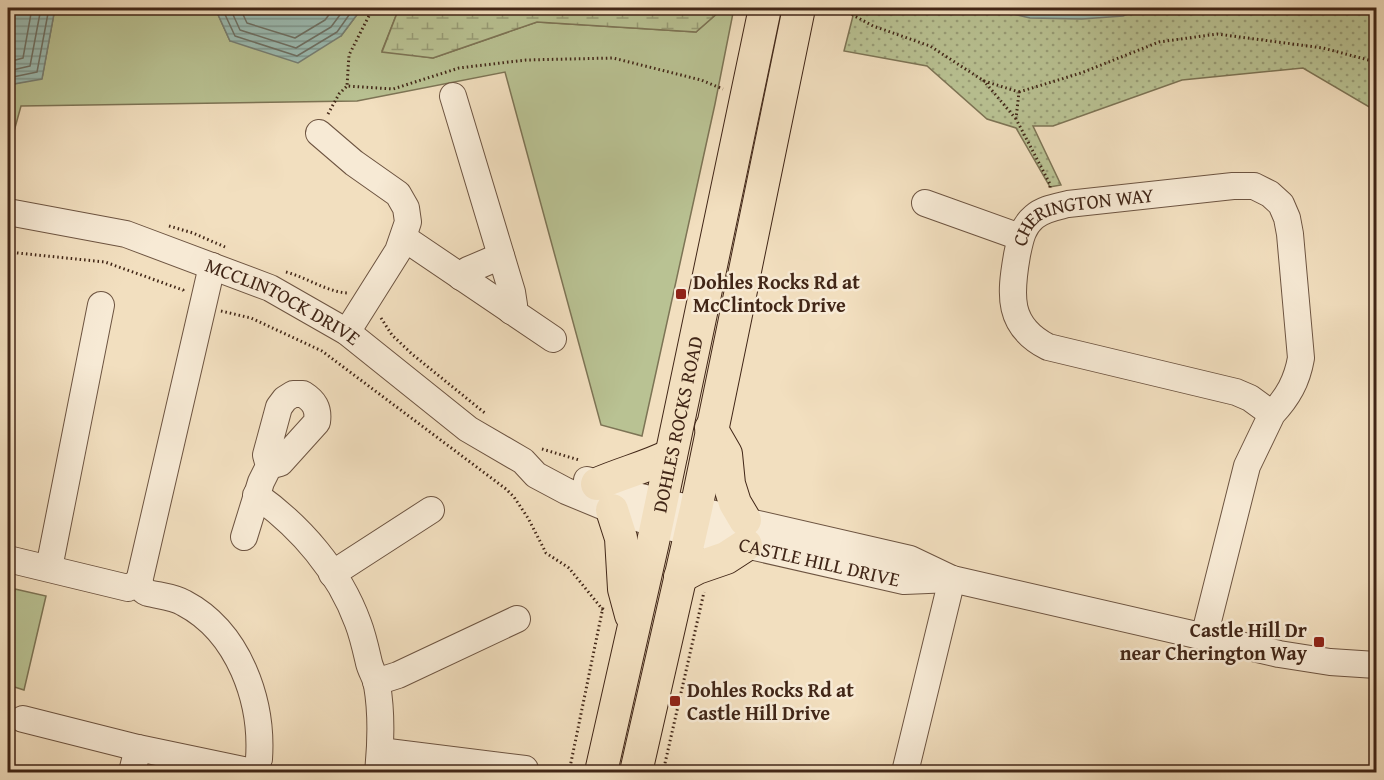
<svg xmlns="http://www.w3.org/2000/svg" width="1384" height="780" font-family="'Gentium Book Plus',serif">
<defs>
<pattern id="wetland-marsh" width="20" height="14" patternUnits="userSpaceOnUse" patternTransform="scale(1.5)"><rect width="20" height="14" fill="#b9c293"/><path d="M1 5h8M5 5V1M11 12h8M15 12V8" fill="none" stroke="#989d77"/></pattern>
<pattern id="park-dots" width="8" height="8" patternUnits="userSpaceOnUse" patternTransform="scale(1.5)"><rect width="8" height="8" fill="#b9c293"/><path d="M2 2h.1M6 6h.1" fill="none" stroke="#989d77" stroke-width="1.8" stroke-linecap="round"/></pattern>
<pattern id="water-rules" width="6" height="5" patternUnits="userSpaceOnUse" patternTransform="scale(1.5)"><rect width="6" height="5" fill="#9bbcb3"/><path d="M0 2.5h6" fill="none" stroke="#809991"/></pattern>
</defs>
<rect width="100%" height="100%" fill="#f2dfbf"/>
<filter id="stains"><feTurbulence type="fractalNoise" baseFrequency=".00333" numOctaves="4"/><feColorMatrix values="0 0 0 0 .2 0 0 0 0 .09 0 0 0 0 .02 0 0 0 .5 -.17"/></filter>
<radialGradient id="worn" r=".72"><stop offset=".6" stop-color="#630" stop-opacity="0"/><stop offset="1" stop-color="#630" stop-opacity=".3"/></radialGradient>
<g fill="#b9c293" stroke="#7d7455" stroke-width="1.5">
<path d="M55,8h160l15,33 111,-5 21,-28h37l-17,43 51,7 104,-36 159,10 24,-21v-3h14l-19,96 -73,332 -41,-11 -96,-353 -148,29 -336,5 -13,47v-68l34,-7z"/>
<path d="M15,589l31,7 -22,94 -16,-5v-62z"/>
</g>
<path fill="url(#wetland-marsh)" stroke="#7d7455" stroke-width="1.5" d="M399,8h321v3l-24,21 -159,-10 -104,36 -51,-6z"/>
<path fill="url(#park-dots)" stroke="#7d7455" stroke-width="1.5" d="M855,8h521v103l-73,-43 -121,12 -129,46h-20l28,59 -11,2 -34,-59 -29,-9 -60,-53 -83,-15z"/>
<g fill="url(#water-rules)" stroke="#778075" stroke-width="1.5">
<path d="M8,8h51h-4l-13,71 -34,6z"/>
<path d="M215,8h147l-21,28 -43,27 -68,-22z"/>
<path d="M987,8h156l-20,8 -41,3 -52,-1z"/>
</g>
<g fill="none" stroke-linecap="round" stroke-linejoin="round">
<g stroke="#6e7165" stroke-width="1.5">
<path d="M222,8l13,28 62,20 40,-24 17,-24"/>
<path d="M230,8l10,22 56,18 35,-21 14,-19"/>
<path d="M240,8l7,15 48,15 30,-18 9,-12"/>
<path d="M1013,8c25,5 92,9 114,0"/>
<path d="M8,62l15,-4 9,-50"/>
<path d="M8,71l22,-5 11,-58"/>
<path d="M8,78l29,-6 12,-64"/>
</g>
<defs>
<g id="minor">
<path d="M453,96l59,196 2,13 -3,6"/>
<path d="M319,133l35,30 44,31 8,14 2,14 -10,29 -51,81"/>
<path d="M925,203l95,34"/>
<path id="s1" d="M8,212l118,22 144,54 77,44 121,97 55,32 13,14 30,16 46,19 45,14 53,13 194,44 48,-2"/>
<path d="M404,238l149,101"/>
<path d="M212,266l-73,316 5,9 4,2c12,3 26,4 36,10 55,29 79,98 75,156"/>
<path d="M461,277l7,-7 33,-14"/>
<path d="M587,480l45,15 278,64 42,20 327,75 51,8 46,3"/>
<path d="M256,495c45,32 83,76 102,128 5,13 8,27 11,40 2,8 7,15 8,22 5,29 4,58 1,87"/>
<path d="M244,537l17,-55 8,-16 11,-3 37,-41c2,-14 -3,-21 -14,-28h-10l-8,5 -6,8 -13,48 3,11"/>
<path d="M8,559l120,29 11,-6"/>
<path d="M49,568l52,-263"/>
<path d="M332,574l99,-64"/>
<path id="s2" d="M1204,637l43,-171 25,-52 -22,-16 -14,-6 -188,-45c-41,-21 -38,-52 -31,-92 3,-14 5,-28 17,-38 9,-8 22,-10 34,-13l165,-18h21l16,8 11,10 6,14 3,16 11,124c-4,23 -13,39 -29,56"/>
<path d="M376,682l22,-7 119,-56"/>
<path d="M23,719l115,29 105,22"/>
<path d="M380,751l145,18"/>
<path d="M132,772l6,-24"/>
<path d="M905,772l47,-193"/>
</g>
<g id="major">
<path d="M711,428l15,26 3,30 6,19 10,17"/>
<path d="M597,484c25,-11 50,-17 74,-29"/>
<path d="M612,510l9,28 3,51 7,26"/>
<path d="M680,577l17,-9 29,-10 20,-13"/>
<path id="s3" d="M601,772l52,-230 112,-534"/>
<path d="M636,772l60,-263 103,-501"/>
</g>
</defs>
<use href="#minor" stroke="#6d5441" stroke-width="28"/>
<use href="#major" stroke="#412617" stroke-width="34"/>
<g stroke="#412617" stroke-width="3" stroke-dasharray="1.5 3" stroke-linecap="butt">
<path d="M373,8l-24,47 -2,31 46,3 66,-21 67,-8 87,-2 88,22 22,9"/>
<path d="M840,8l33,18 57,20 54,35"/>
<path d="M1019,92l62,-19 78,-31 58,-8 106,14 53,14"/>
<path d="M328,114l11,-20 8,-8"/>
<path d="M1016,119l-32,-38 35,11 -3,27 34,65v5"/>
<path d="M169,226l24,7 32,14"/>
<path d="M8,252l97,10 78,28 1,2"/>
<path d="M286,272c22,6 39,19 61,21"/>
<path d="M221,311l30,7 71,33 184,138 8,8 14,21 18,35 23,15 34,42"/>
<path d="M381,318l11,17 20,19 74,60"/>
<path d="M542,449l37,11"/>
<path d="M569,772l34,-165"/>
<path d="M663,772l41,-180"/>
</g>
<use href="#minor" stroke="#f7ead5" stroke-width="26"/>
<use href="#major" stroke="#f2dfbf" stroke-width="32"/>
</g>
<g fill="#8f2418" stroke="#f7ead5" stroke-width="2">
<rect x="675" y="288" width="12" height="12" rx="3"/>
<rect x="1313" y="636" width="12" height="12" rx="3"/>
<rect x="669" y="695" width="12" height="12" rx="3"/>
</g>
<g text-anchor="middle" stroke-width="5" stroke-linejoin="round" paint-order="stroke">
<g font-size="20" fill="#412617" stroke="#f7ead5">
<text dy="7" stroke="none"><textPath href="#s2" startOffset="664">CHERINGTON WAY</textPath></text>
<text dy="7" stroke="none"><textPath href="#s1" startOffset="291">MCCLINTOCK DRIVE</textPath></text>
<text dy="7" stroke="none"><textPath href="#s3" startOffset="356">DOHLES ROCKS ROAD</textPath></text>
<text dy="7" stroke="none"><textPath href="#s1" startOffset="898">CASTLE HILL DRIVE</textPath></text>
</g>
<g font-size="20" font-weight="bold" fill="#412617" stroke="#f7ead5" text-anchor="start">
<text x="693" y="289">Dohles Rocks Rd at<tspan x="693" dy="23">McClintock Drive</tspan></text>
<text x="1307" y="637" text-anchor="end">Castle Hill Dr<tspan x="1307" dy="23">near Cherington Way</tspan></text>
<text x="687" y="697">Dohles Rocks Rd at<tspan x="687" dy="23">Castle Hill Drive</tspan></text>
</g>
</g>
<rect width="1384" height="780" fill="none" stroke="#f2dfbf" stroke-width="30"/>
<rect x="9" y="9" width="1366" height="762" fill="none" stroke="#412617" stroke-width="3"/>
<rect x="15" y="15" width="1354" height="750" fill="none" stroke="#412617" stroke-width="1.5"/>
<rect width="100%" height="100%" filter="url(#stains)"/>
<rect width="100%" height="100%" fill="url(#worn)"/>
</svg>
